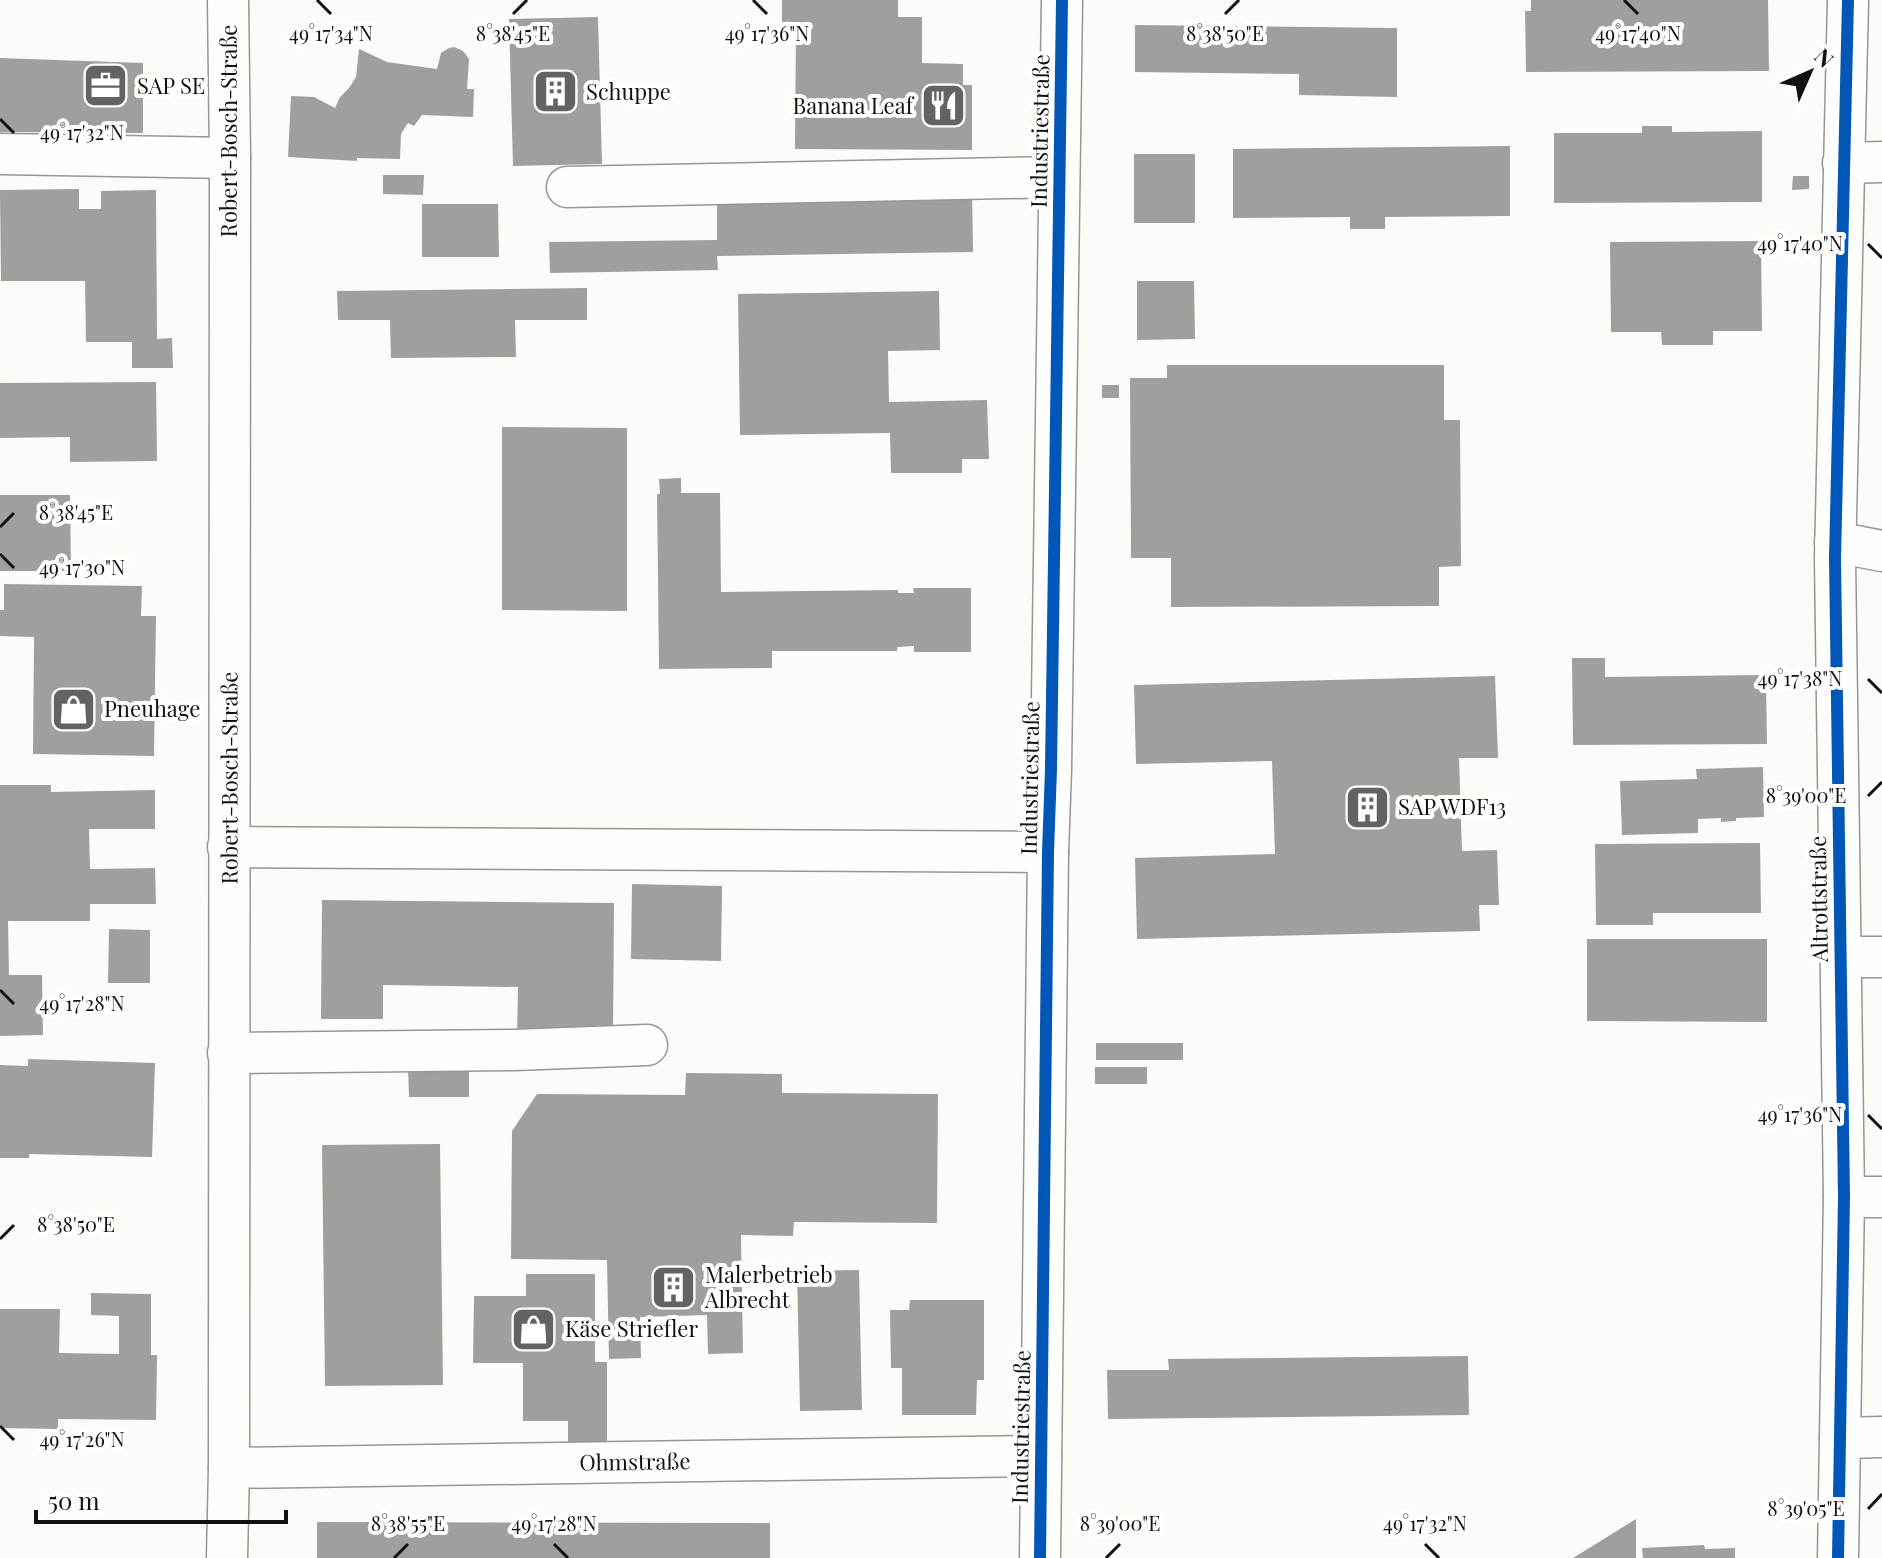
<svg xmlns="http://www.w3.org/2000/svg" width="1882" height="1558" font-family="'Playfair Display',serif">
<rect width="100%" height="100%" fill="#fdfbf7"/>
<g fill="#a19f9c">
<path d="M782,0h116v17h24v46l41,1v21h9v65l-177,-1 1,-127h-14z"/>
<path d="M1531,0h237l1,71 -243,1 -1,-61h6z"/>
<path d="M598,17l4,147 -89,2 -4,-147z"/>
<path d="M1135,25l262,3v69l-98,-2v-21l-164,-2z"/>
<path d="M454,47l9,4 6,8 -2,30h7l-1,28 -51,-2 -8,11 -6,-3 -7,11 -1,25 -43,-1v3l-69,-4 3,-61 23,1 21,11 5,-11 9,-9 7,-11 3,-28 28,13 50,7 4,-16 8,-5z"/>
<path d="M0,58l143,5v70l-143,-1z"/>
<path d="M1642,126h30v6l90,-1v71l-208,1v-70h88z"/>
<path d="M1510,146v70l-125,1v12h-35v-12l-117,1v-69z"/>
<rect x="1134" y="154" width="61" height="69"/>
<path d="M383,175h41l-1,20 -40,-1z"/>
<path d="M1793,176h16v13l-17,1z"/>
<path d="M79,189v20h22v-18l55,-1 1,149 15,-1 1,30h-41v-26h-46l-1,-61h-84l-1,-91z"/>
<path d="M972,191l1,61 -256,4 1,14 -168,3 -1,-31 168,-2v-45z"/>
<path d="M422,204h76l1,53h-77z"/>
<path d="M1761,241l1,90h-49v14h-51l-1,-13h-50l-1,-90z"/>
<path d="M1137,281h57l1,58 -58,1z"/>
<path d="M587,288v32h-72l1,37 -125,1 -1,-38h-52l-1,-29z"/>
<path d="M939,291l1,59 -52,1 1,51 98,-2 2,59h-27v14h-71l-1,-40 -150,2 -2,-141z"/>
<path d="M1167,365h277v55h16l1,146 -22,1v39l-268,1v-49h-40l-1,-180h37z"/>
<path d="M156,382l1,79 -87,1v-25l-70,1v-55z"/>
<rect x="1102" y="385" width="17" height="13"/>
<path d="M502,427l125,1v183l-125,-1z"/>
<path d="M681,478v15h39l1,99 177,-2v3h16l-1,-5h58v64h-57v-6l-17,1v4h-125v17l-113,1 -2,-175h3l-1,-15z"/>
<path d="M0,495h70l1,76h-71z"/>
<path d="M4,584l138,2 -1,30h15l-2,140 -121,-2 1,-117 -34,-1v-26h4z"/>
<path d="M1572,658h33v19l154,-2v6h7l1,63 -194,1z"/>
<path d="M1495,676l3,82h-39l3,93 35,-1 2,55h-20l1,26 -343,8 -2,-81 140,-4 -3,-93 -136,3 -2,-79z"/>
<path d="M1763,767l1,50 -28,1v3l-15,1v-4l-23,1v14l-76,2 -2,-54 77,-2 -1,-10z"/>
<path d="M0,785h51v7l104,-2v39h-66l1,40 65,-1 1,36h-66v17h-82l1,54h33l1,60 -43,1z"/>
<path d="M1760,843l1,70h-108v12h-57l-1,-81z"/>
<path d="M632,884l90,2 -1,75 -90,-2z"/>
<path d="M322,900l292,3 -1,135 -96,-1 1,-50 -135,-2v34h-62z"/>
<path d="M109,929l41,1v53h-42z"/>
<path d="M1587,939h180v83l-180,-1z"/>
<rect x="1096" y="1043" width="87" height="17"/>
<path d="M28,1059l127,4 -3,94 -123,-3v4h-29v-93l28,1z"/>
<rect x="1095" y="1067" width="52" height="17"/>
<path d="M408,1068h61v29h-60z"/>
<path d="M686,1073l96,1v19l156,1 -1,129 -143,-1 -1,14 -52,-1 2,118 -35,1 -1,-39 -67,2 1,41 -32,1 -2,-99 -96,-1 1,-128 25,-37 148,1z"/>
<path d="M440,1144l3,241 -118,1 -3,-241z"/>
<path d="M859,1270l3,140 -62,1 -3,-140z"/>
<path d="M526,1274h69v88h12v86h-39v-27h-45v-58h-50l1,-67h52z"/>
<path d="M91,1293l60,1v61h6l-1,65 -98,-1v10l-58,-1v-119h60l-1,44 60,1v-38l-28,-1z"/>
<path d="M910,1300h74v80h-7l-1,35h-74v-47h-11l-1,-58h19z"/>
<path d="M1468,1356l1,59 -361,4 -1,-49h62l-1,-11z"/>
<path d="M1636,1519v39h-63z"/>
<path d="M317,1522l453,1v35h-453z"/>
<path d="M1704,1545l1,4 30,-1v10h-92l-1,-10z"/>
</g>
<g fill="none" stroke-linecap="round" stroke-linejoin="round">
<defs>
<g id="minor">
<path d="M0,154l230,4"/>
<path d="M1843,163l39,-1"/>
<path d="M567,187l492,-10"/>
<path d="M1835,542l47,9"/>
<path d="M228,847l820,5"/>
<path d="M1840,957h42"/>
<path d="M228,1053l286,-3 133,-5"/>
<path d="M1844,1197h38"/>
<path d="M1840,1438l42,-1"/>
<path id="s1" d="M229,1468l812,-12"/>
<path id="s2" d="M227,1558l2,-90 1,-1310 -2,-158"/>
<path d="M1040,1558l8,-706 3,-83 11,-769"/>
<path d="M1838,1558l6,-361 -9,-638 13,-559"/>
</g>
</defs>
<use href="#minor" stroke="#979695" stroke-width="43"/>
<use href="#minor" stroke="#fffefe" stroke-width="40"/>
<defs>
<g id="cycleway">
<path d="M1040,1558l8,-706 3,-83 11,-769"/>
<path d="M1838,1558l6,-361 -9,-638 13,-559"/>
</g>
</defs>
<use href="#cycleway" stroke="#fff" stroke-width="17"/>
<use href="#cycleway" stroke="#0057b8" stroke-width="12"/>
</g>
<path fill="none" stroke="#111" stroke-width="3" d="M317,0l14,14M753,0l14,14M1624,0l14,14M513,14l14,-14M1225,14l14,-14M0,119l14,14M1868,244l14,14M0,527l14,-14M0,554l14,14M1868,679l14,14M1868,796l14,-14M0,990l14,14M1868,1115l14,14M0,1239l14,-14M0,1426l14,14M1868,1509l14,-15M554,1544l14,14M1425,1544l14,14M394,1558l14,-14M1106,1558l14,-14"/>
<defs>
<symbol id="office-square" viewBox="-11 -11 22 22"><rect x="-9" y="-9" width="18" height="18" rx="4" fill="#646362" stroke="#fff"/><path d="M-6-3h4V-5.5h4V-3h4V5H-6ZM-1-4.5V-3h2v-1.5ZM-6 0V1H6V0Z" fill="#fff"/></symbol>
<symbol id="building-square" viewBox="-11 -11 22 22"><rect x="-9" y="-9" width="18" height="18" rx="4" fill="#646362" stroke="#fff"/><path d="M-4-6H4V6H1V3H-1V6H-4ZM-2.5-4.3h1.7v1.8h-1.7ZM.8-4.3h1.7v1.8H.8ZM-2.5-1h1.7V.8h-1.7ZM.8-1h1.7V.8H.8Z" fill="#fff"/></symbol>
<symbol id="restaurant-square" viewBox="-11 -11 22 22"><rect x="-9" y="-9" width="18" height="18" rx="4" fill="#646362" stroke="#fff"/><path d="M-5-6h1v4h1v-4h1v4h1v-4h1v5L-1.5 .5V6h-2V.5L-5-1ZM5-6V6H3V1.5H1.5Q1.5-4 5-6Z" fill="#fff"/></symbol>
<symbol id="shop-square" viewBox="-11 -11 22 22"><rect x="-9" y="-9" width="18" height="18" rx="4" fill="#646362" stroke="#fff"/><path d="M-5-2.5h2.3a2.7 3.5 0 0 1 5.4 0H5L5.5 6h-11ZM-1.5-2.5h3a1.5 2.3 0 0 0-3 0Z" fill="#fff"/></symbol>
</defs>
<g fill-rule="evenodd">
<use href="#office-square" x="80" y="60" width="51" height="51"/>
<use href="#building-square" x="530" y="66" width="51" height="51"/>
<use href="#restaurant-square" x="918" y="80" width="51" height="51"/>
<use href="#shop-square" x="48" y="684" width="51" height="51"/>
<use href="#building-square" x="1342" y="782" width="51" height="51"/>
<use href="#building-square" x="648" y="1262" width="51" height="51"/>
<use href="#shop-square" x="508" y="1304" width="51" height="51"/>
</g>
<g text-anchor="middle" stroke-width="8" stroke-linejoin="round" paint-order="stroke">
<g font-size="22" fill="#111" stroke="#fff" text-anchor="start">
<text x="137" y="94">SAP SE</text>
<text x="586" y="100">Schuppe</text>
<text x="913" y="114" text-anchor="end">Banana Leaf</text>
<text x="104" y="717">Pneuhage</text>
<text x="1398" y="815">SAP WDF13</text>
<text x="705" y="1283">Malerbetrieb<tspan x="705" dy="25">Albrecht</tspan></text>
<text x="565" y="1337">Käse Striefler</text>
</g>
<g font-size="22" fill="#111" stroke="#fff">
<text transform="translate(229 131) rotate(-90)" y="8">Robert-Bosch-Straße</text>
<text transform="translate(1040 131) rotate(-89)" y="8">Industriestraße</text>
<text transform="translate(1030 778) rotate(-89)" y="8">Industriestraße</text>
<text dy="8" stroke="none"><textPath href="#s2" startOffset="780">Robert-Bosch-Straße</textPath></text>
<text transform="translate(1819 899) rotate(-91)" y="8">Altrottstraße</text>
<text transform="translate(1021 1427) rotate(-89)" y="8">Industriestraße</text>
<text dy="8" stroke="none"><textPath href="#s1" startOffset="406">Ohmstraße</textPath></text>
</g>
</g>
<g font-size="20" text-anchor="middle" fill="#111" stroke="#fff" stroke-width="8" stroke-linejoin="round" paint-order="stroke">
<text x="331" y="41">49°17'34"N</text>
<text x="513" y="41">8°38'45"E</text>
<text x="767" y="41">49°17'36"N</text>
<text x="1225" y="41">8°38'50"E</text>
<text x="1638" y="41">49°17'40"N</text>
<text x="82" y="140">49°17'32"N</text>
<text x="1800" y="251">49°17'40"N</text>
<text x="76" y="520">8°38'45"E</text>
<text x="82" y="575">49°17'30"N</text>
<text x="1800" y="686">49°17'38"N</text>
<text x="1806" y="803">8°39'00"E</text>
<text x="82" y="1011">49°17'28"N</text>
<text x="1800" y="1122">49°17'36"N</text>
<text x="76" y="1232">8°38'50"E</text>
<text x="82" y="1447">49°17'26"N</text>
<text x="1806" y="1516">8°39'05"E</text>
<text x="408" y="1531">8°38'55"E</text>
<text x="1120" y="1531">8°39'00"E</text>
<text x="554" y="1531">49°17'28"N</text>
<text x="1425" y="1531">49°17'32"N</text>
</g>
<g transform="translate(1810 72) rotate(45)" stroke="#ffffff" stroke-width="6" paint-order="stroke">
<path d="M0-6L14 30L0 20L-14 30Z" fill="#111111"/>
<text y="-12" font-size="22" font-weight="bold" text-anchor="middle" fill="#111111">N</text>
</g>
<path d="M36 1510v12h250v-12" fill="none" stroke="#111111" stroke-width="4"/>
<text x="48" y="1510" font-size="24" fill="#111111" stroke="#ffffff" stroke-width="6" paint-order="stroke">50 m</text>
</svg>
